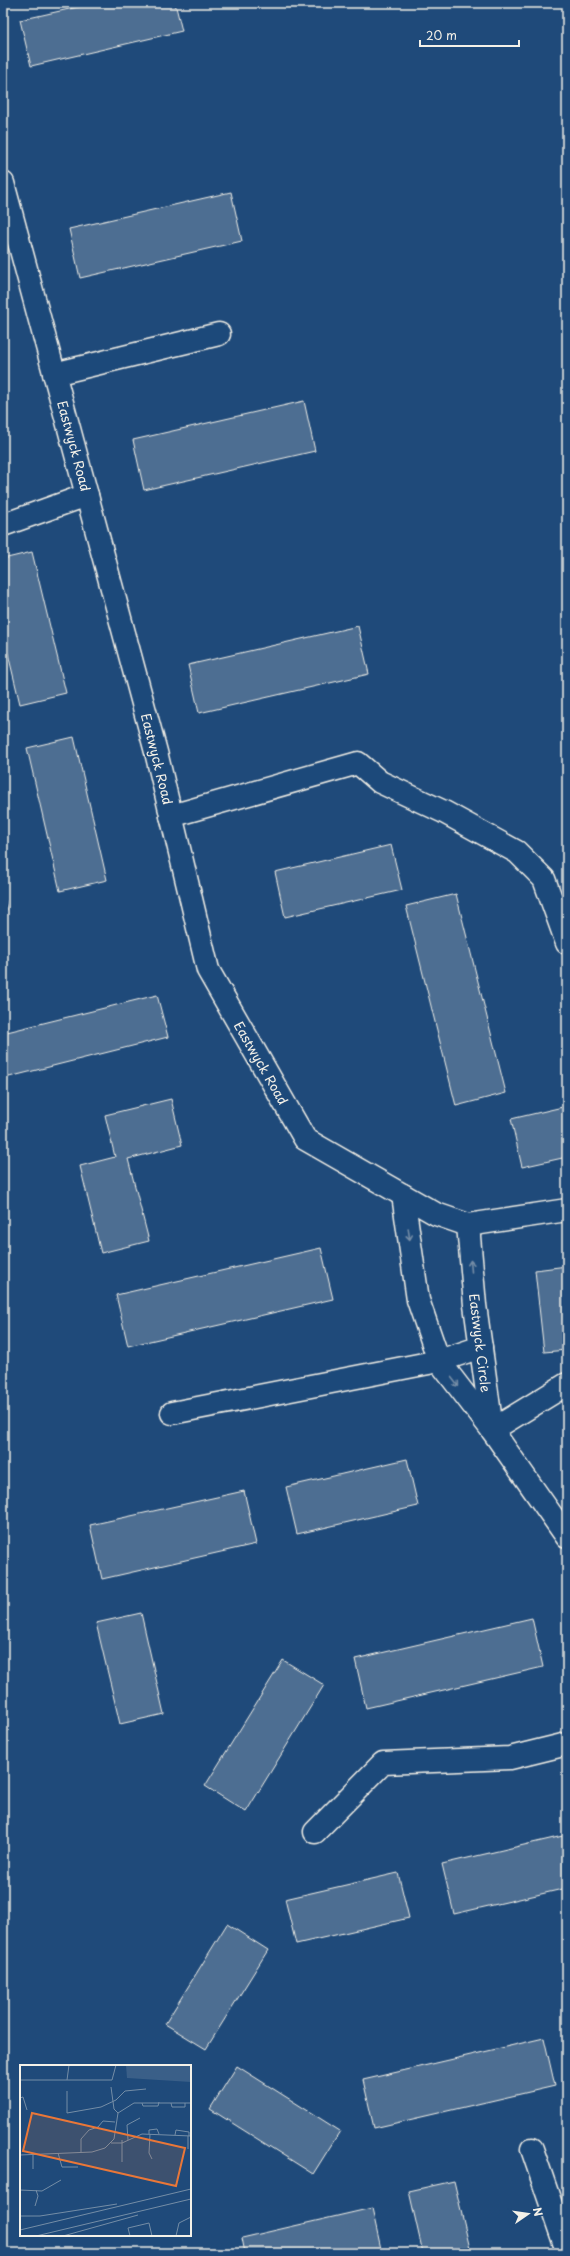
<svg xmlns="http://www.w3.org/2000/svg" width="570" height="2256" font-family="'Playpen Sans',sans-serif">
<rect width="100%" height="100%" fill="#1f4a7a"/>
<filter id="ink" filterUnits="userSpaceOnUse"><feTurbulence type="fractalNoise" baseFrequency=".025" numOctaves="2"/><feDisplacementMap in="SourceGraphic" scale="8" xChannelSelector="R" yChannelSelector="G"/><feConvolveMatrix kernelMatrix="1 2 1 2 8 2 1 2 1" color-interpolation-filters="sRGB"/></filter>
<g filter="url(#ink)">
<g fill="#4d6e92" stroke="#f4f1e8">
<path d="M96,3h79l7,28 -151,35 -11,-46z"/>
<path d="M231,192l11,49 -162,37 -11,-49z"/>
<path d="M304,401l11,50 -171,39 -11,-50z"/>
<path d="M32,552l34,141 -46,11 -17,-71v-74z"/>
<path d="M358,626l11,48 -170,39 -11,-48z"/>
<path d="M74,737l33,143 -47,11 -33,-143z"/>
<path d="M391,845l11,45 -117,27 -10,-45z"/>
<path d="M3,893l4,17 -4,1z"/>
<path d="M456,894l50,199 -50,13 -50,-200z"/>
<path d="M157,995l11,42 -163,41 -2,-45z"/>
<path d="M171,1099l11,46 -54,14 21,82 -48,12 -21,-87 35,-9 -10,-42z"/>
<path d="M567,1106v51l-45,10 -11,-48z"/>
<path d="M321,1248l12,51 -205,47 -12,-51z"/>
<path d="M567,1266v84l-23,2 -9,-82z"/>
<path d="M407,1459l11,47 -121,28 -11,-47z"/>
<path d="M244,1491l12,53 -154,35 -12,-54z"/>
<path d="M141,1613l23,101 -44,10 -24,-101z"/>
<path d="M532,1618l11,49 -177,41 -11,-49z"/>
<path d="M283,1660l41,25 -78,127 -41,-26z"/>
<path d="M567,1835v53l-113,26 -12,-50z"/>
<path d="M398,1873l11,45 -113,26 -11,-45z"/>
<path d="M227,1924l41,26 -62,99 -41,-25z"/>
<path d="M544,2038l11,48 -181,42 -11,-48z"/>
<path d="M237,2066l103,65 -27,43 -103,-65z"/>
<path d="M454,2181l17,72h-48l-14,-62z"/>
<path d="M372,2208l9,41 -16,4h-120l-3,-15z"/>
</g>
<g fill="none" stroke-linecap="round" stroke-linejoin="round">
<defs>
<g id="minor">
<path d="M3,183l153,569 52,218 97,169 131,75 32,11 99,-15"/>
<path d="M54,374l165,-40"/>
<path d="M3,525l84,-30"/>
<path d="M171,816l187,-53 22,19 64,30 73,40 27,27 23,64"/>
<path d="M403,1195l15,105 21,61 53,69 75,107"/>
<path d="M468,1225l7,80 17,124"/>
<path d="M172,1413l267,-52 42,-14"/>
<path d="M492,1430l75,-46"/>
<path d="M315,1832l68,-69 127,-5 57,-14"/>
<path d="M532,2149l35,102"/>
</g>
</defs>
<use href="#minor" stroke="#f4f1e8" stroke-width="25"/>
<use href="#minor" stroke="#1f4a7a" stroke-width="22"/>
</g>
<defs><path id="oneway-shaft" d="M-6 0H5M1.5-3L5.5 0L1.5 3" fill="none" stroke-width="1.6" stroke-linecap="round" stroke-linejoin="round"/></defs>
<g stroke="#748da6">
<use href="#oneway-shaft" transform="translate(409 1234) rotate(82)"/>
<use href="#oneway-shaft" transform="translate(471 1266) rotate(-95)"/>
<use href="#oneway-shaft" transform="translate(455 1382) rotate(52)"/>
</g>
</g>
<g text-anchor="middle" stroke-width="4" stroke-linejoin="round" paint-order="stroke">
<g font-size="13" fill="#f4f1e8" stroke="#1f4a7a">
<text transform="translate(74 446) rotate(75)" y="5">Eastwyck Road</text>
<text transform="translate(157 759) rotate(76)" y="5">Eastwyck Road</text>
<text transform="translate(261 1063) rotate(60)" y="5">Eastwyck Road</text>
<text transform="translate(480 1343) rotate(83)" y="5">Eastwyck Circle</text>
</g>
</g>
<g transform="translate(20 2065)">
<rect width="171" height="171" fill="#1f4a7a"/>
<path d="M106,0h65v17l-64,-4z" fill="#3a5f88"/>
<path fill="none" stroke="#748da6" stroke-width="1" d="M0,15h92l4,-15M47,15l2,-15M91,22l3,22 4,4M47,26v22l34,-6 15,-7 9,-9 21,-2M0,33l3,-1 4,13M122,38l1,3h15l1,-4M151,38l1,4h13v-4M129,69v-4l8,-1 2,5M130,69l-1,19 3,6M155,70l1,-5 13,2v4M168,71v13M94,74l4,-26 16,-10h57M108,75l-1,-15 13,-7M91,78h11l20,-9 49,2M61,87v-13l8,-9 9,-3 5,-6 12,1M38,88l4,14h16M13,89v15M0,90l72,-3 13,-4 9,-9M102,97v-22M0,125l22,1 19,-11M15,141l3,-10 -2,-6M0,151h20l77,-12M0,165l171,-41M16,171l155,-37M43,171l75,-21M110,171l-2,-8 21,-5 3,13M156,171l3,-13 12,-6"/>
<path fill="#ea7738" fill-opacity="0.15" stroke="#ea7738" stroke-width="2" d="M12,48l153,35 -9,38 -153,-35z"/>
<rect width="171" height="171" fill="none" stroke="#f4f1e8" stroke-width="2"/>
</g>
<rect width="570" height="2256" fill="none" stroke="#1f4a7a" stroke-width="16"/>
<rect x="8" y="8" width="554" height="2240" fill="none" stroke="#f4f1e8" stroke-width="1.5" filter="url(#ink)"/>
<g transform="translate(528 2214) rotate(77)" stroke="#1f4a7a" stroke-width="3" paint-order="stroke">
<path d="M0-3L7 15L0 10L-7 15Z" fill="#f4f1e8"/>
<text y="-6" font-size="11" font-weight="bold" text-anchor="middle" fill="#f4f1e8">N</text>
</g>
<path d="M420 40v6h99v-6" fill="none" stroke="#f4f1e8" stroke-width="2"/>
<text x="426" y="40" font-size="12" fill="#f4f1e8" stroke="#1f4a7a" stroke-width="3" paint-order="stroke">20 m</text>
</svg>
